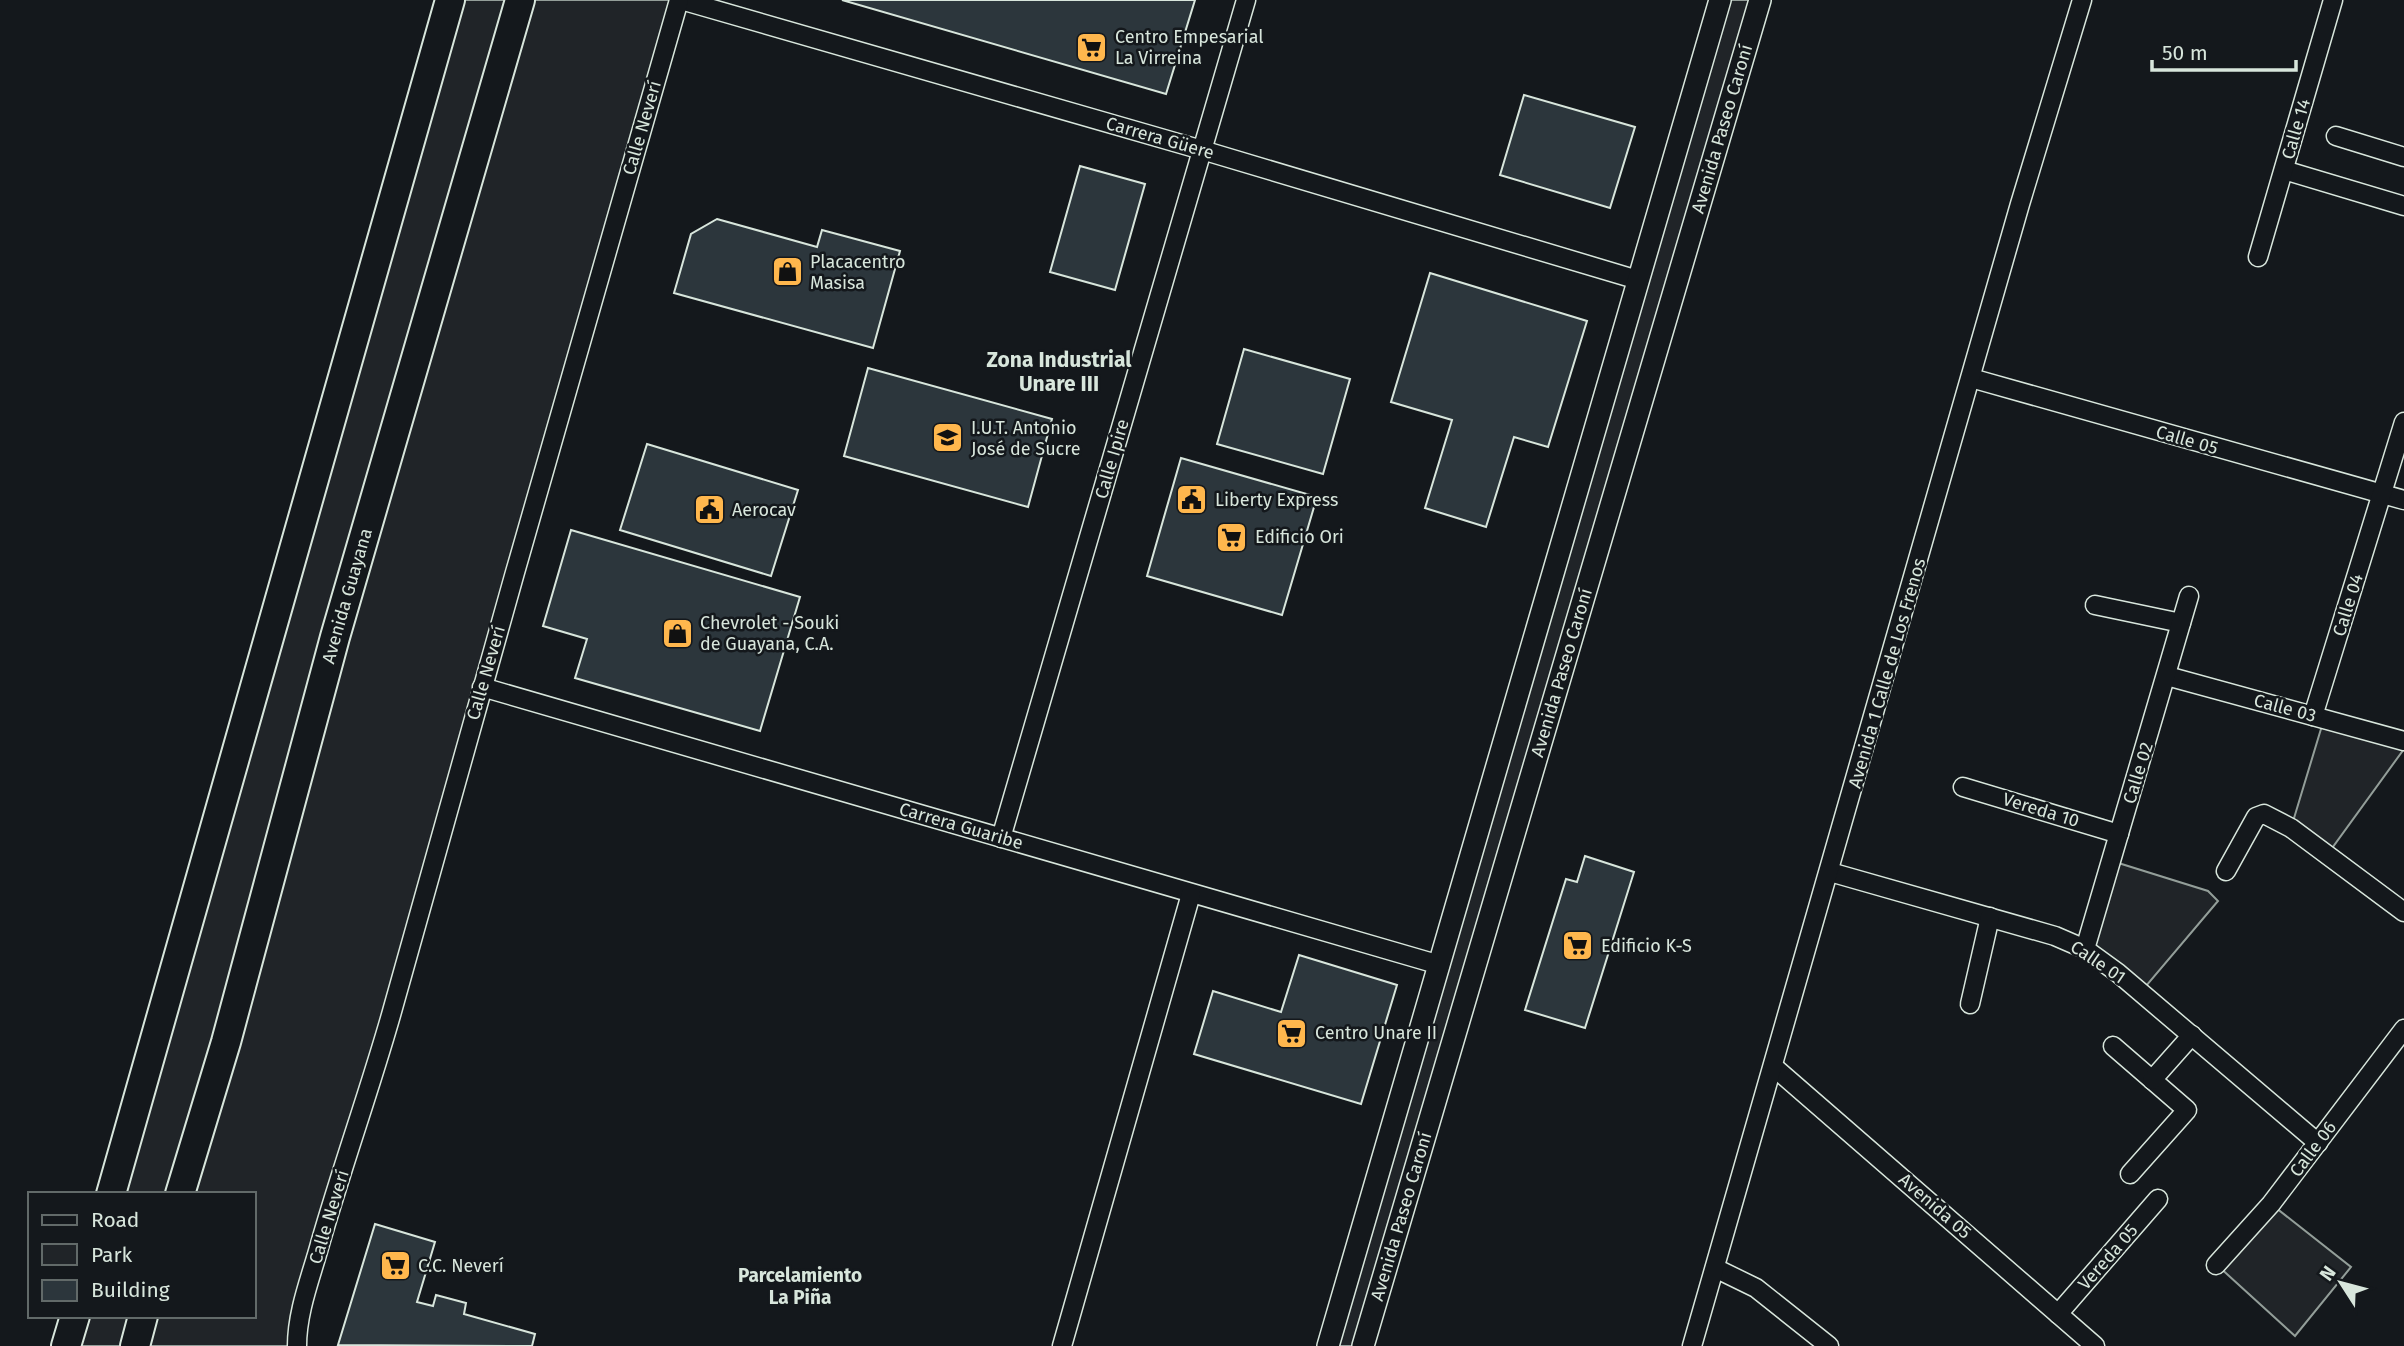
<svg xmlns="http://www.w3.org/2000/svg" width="2404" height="1346" font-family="'Fira Sans',sans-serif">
<rect width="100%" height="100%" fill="#14181c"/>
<g fill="#202428" stroke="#939e99" stroke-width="2">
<path d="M450,0h229l-382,1346h-231l9,-30h179v-122h-143z"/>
<path d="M1720,0h40l-397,1346h-35z"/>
<path d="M2324,719l80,22v8l-77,106 -36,-27z"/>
<path d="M2112,861l96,30 10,10 -77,91 -56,-43z"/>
<path d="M2271,1204l80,63 -56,69 -78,-71z"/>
</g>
<g fill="#2c363c" stroke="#d8e6dc" stroke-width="2">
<path d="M842,0h353l-29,94z"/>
<path d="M1524,95l111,32 -25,81 -110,-33z"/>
<path d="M1080,166l65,18 -30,106 -65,-18z"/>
<path d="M717,219l100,28 5,-17 78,21 -27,97 -199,-55 17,-59z"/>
<path d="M1430,273l157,48 -39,126 -34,-10 -28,90 -61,-19 27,-88 -61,-18z"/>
<path d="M1244,349l106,30 -27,95 -106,-30z"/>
<path d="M868,368l184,51 -24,88 -184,-51z"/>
<path d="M647,444l151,46 -27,86 -151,-46z"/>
<path d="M1181,458l136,39 -35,118 -135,-39z"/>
<path d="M571,530l229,67 -40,134 -185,-53 12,-39 -44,-13z"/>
<path d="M1585,856l49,16 -49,156 -60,-18 41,-131 11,3z"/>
<path d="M1299,955l98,30 -36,119 -167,-50 19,-63 68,21z"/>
<path d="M375,1224l60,18 -18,60 16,4 3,-11 30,8 -2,11 71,20 -3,12 -194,-1z"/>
</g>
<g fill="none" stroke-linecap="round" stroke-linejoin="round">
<defs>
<g id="minor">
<path d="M681,0l521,150 436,130"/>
<path d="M2336,136l68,21"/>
<path d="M2284,170l120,36"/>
<path d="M2258,257l75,-257"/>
<path d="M1971,378l433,122"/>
<path d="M2095,605l86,18"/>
<path d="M2167,676l237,65"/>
<path d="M482,687l958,278"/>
<path d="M2313,716l91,-294"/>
<path d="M1963,787l156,47"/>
<path d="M1001,838l245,-838"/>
<path d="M2226,871l30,-54 8,-3 27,14 113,84"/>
<path d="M1830,872l225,64 30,13 33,24 200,170"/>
<path d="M2085,949l104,-353"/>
<path d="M1970,1004l20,-87"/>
<path d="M2113,1046l74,64 -57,64"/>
<path d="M1774,1067l321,279"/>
<path d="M2152,1080l40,-45"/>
<path d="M2216,1265l55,-61 133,-175"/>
<path d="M1715,1268l41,20 73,58"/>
<path d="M2058,1314l100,-115"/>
<path d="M297,1346c0,-35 14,-69 23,-102 22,-77 49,-152 71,-229 94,-339 190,-677 288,-1015"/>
<path d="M1062,1346l129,-452"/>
<path d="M1692,1346l328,-1142 62,-204"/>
</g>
<g id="tertiary">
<path d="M1328,1346l392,-1346"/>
<path id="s1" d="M1363,1346l397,-1346"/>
</g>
<g id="primary">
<path d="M111,1194l339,-1194"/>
<path id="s2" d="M180,1194l46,-152 109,-405 185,-637"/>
<path d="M66,1346l9,-30"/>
<path d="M135,1346l8,-30"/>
</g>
</defs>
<use href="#minor" stroke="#d8e6dc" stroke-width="21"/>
<use href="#tertiary" stroke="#d8e6dc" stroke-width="24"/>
<use href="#primary" stroke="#d8e6dc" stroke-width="32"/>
<use href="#minor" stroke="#14181c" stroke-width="18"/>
<use href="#tertiary" stroke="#14181c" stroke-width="21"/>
<use href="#primary" stroke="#14181c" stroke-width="28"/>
</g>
<defs>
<symbol id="supermarket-square" viewBox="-11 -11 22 22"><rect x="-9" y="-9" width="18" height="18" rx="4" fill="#ffb74d" stroke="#14181c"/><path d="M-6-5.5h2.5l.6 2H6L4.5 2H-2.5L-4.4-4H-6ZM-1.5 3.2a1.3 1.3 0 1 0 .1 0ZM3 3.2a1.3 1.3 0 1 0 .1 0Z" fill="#111"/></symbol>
<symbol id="shop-square" viewBox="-11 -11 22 22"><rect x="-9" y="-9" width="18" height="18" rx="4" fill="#ffb74d" stroke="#14181c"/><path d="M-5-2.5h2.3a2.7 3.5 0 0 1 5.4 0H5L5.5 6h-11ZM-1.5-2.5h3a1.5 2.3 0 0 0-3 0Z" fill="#111"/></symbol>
<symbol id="university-square" viewBox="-11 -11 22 22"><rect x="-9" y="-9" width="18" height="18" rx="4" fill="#ffb74d" stroke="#14181c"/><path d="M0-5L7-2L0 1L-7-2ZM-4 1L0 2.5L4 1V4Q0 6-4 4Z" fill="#111"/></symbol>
<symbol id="civic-square" viewBox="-11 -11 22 22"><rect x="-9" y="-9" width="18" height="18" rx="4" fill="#ffb74d" stroke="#14181c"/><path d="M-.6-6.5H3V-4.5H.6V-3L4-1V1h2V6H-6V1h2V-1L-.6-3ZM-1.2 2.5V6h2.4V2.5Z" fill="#111"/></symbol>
</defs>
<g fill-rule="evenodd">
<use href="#supermarket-square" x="1074" y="30" width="35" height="35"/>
<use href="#shop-square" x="770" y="254" width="35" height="35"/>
<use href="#university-square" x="930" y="420" width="35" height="35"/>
<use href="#civic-square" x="1174" y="482" width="35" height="35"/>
<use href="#civic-square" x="692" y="492" width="35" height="35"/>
<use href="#supermarket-square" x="1214" y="520" width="35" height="35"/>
<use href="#shop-square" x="660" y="616" width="35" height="35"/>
<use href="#supermarket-square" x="1560" y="928" width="35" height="35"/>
<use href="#supermarket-square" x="1274" y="1016" width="35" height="35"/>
<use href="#supermarket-square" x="378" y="1248" width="35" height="35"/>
</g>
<g text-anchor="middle" stroke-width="5" stroke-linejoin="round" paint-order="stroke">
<g font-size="18" fill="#d8e6dc" stroke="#14181c" text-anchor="start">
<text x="1115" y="43">Centro Empesarial<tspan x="1115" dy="21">La Virreina</tspan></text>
<text x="810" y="268">Placacentro<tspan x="810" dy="21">Masisa</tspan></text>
<text x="971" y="434">I.U.T. Antonio<tspan x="971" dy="21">José de Sucre</tspan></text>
<text x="1215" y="506">Liberty Express</text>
<text x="732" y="516">Aerocav</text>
<text x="1255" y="543">Edificio Ori</text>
<text x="700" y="629">Chevrolet - Souki<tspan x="700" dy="21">de Guayana, C.A.</tspan></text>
<text x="1601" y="952">Edificio K-S</text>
<text x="1315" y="1039">Centro Unare II</text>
<text x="418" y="1272">C.C. Neverí</text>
</g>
<g font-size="18" fill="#d8e6dc" stroke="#14181c">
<text transform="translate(642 128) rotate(-74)" y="6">Calle Neverí</text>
<text dy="6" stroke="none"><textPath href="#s1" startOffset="1269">Avenida Paseo Caroní</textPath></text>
<text transform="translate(2296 129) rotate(-74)" y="6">Calle 14</text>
<text transform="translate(1160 138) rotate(16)" y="6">Carrera Güere</text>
<text transform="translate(2187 440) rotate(16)" y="6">Calle 05</text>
<text transform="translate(1112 459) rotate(-74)" y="6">Calle Ipire</text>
<text dy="6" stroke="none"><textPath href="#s2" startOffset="621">Avenida Guayana</textPath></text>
<text transform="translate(2348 605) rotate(-73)" y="6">Calle 04</text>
<text transform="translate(486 673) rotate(-74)" y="6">Calle Neverí</text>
<text dy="6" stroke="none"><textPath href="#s1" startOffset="702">Avenida Paseo Caroní</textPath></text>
<text transform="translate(1887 673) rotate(-74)" y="6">Avenida 1 Calle de Los Frenos</text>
<text transform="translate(2285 708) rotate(15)" y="6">Calle 03</text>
<text transform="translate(2138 773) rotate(-73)" y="6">Calle 02</text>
<text transform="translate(2041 810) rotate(17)" y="6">Vereda 10</text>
<text transform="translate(961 826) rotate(16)" y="6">Carrera Guaribe</text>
<text transform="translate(2098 962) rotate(34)" y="6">Calle 01</text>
<text transform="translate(2313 1149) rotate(-53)" y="6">Calle 06</text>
<text transform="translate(1935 1206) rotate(41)" y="6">Avenida 05</text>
<text transform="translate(329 1217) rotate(-73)" y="6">Calle Neverí</text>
<text dy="6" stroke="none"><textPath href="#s1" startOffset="135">Avenida Paseo Caroní</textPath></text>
<text transform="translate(2108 1257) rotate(-49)" y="6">Vereda 05</text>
</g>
<g font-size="19" font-weight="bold" fill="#d8e6dc" stroke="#14181c">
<text x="800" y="1282">Parcelamiento<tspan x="800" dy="22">La Piña</tspan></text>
</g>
<g font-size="21" font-weight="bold" fill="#d8e6dc" stroke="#14181c">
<text x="1059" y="367">Zona Industrial<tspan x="1059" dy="24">Unare III</tspan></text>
</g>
</g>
<rect x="28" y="1192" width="228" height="126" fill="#14181c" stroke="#626a69" stroke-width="2"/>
<rect x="42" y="1215" width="35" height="10" fill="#14181c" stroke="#626a69" stroke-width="2"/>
<text x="91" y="1227" font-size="21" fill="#d8e6dc">Road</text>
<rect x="42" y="1244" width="35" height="21" fill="#202428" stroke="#626a69" stroke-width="2"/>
<text x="91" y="1262" font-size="21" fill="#d8e6dc">Park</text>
<rect x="42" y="1280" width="35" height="21" fill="#2c363c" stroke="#626a69" stroke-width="2"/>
<text x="91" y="1297" font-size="21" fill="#d8e6dc">Building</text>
<g transform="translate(2341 1283) rotate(306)" stroke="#14181c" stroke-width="5" paint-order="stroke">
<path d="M0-5L12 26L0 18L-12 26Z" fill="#d8e6dc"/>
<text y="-10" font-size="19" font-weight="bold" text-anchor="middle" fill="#d8e6dc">N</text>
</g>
<path d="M2152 60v10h144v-10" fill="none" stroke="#d8e6dc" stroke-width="3.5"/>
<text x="2162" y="60" font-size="21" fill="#d8e6dc" stroke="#14181c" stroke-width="5" paint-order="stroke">50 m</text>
</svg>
